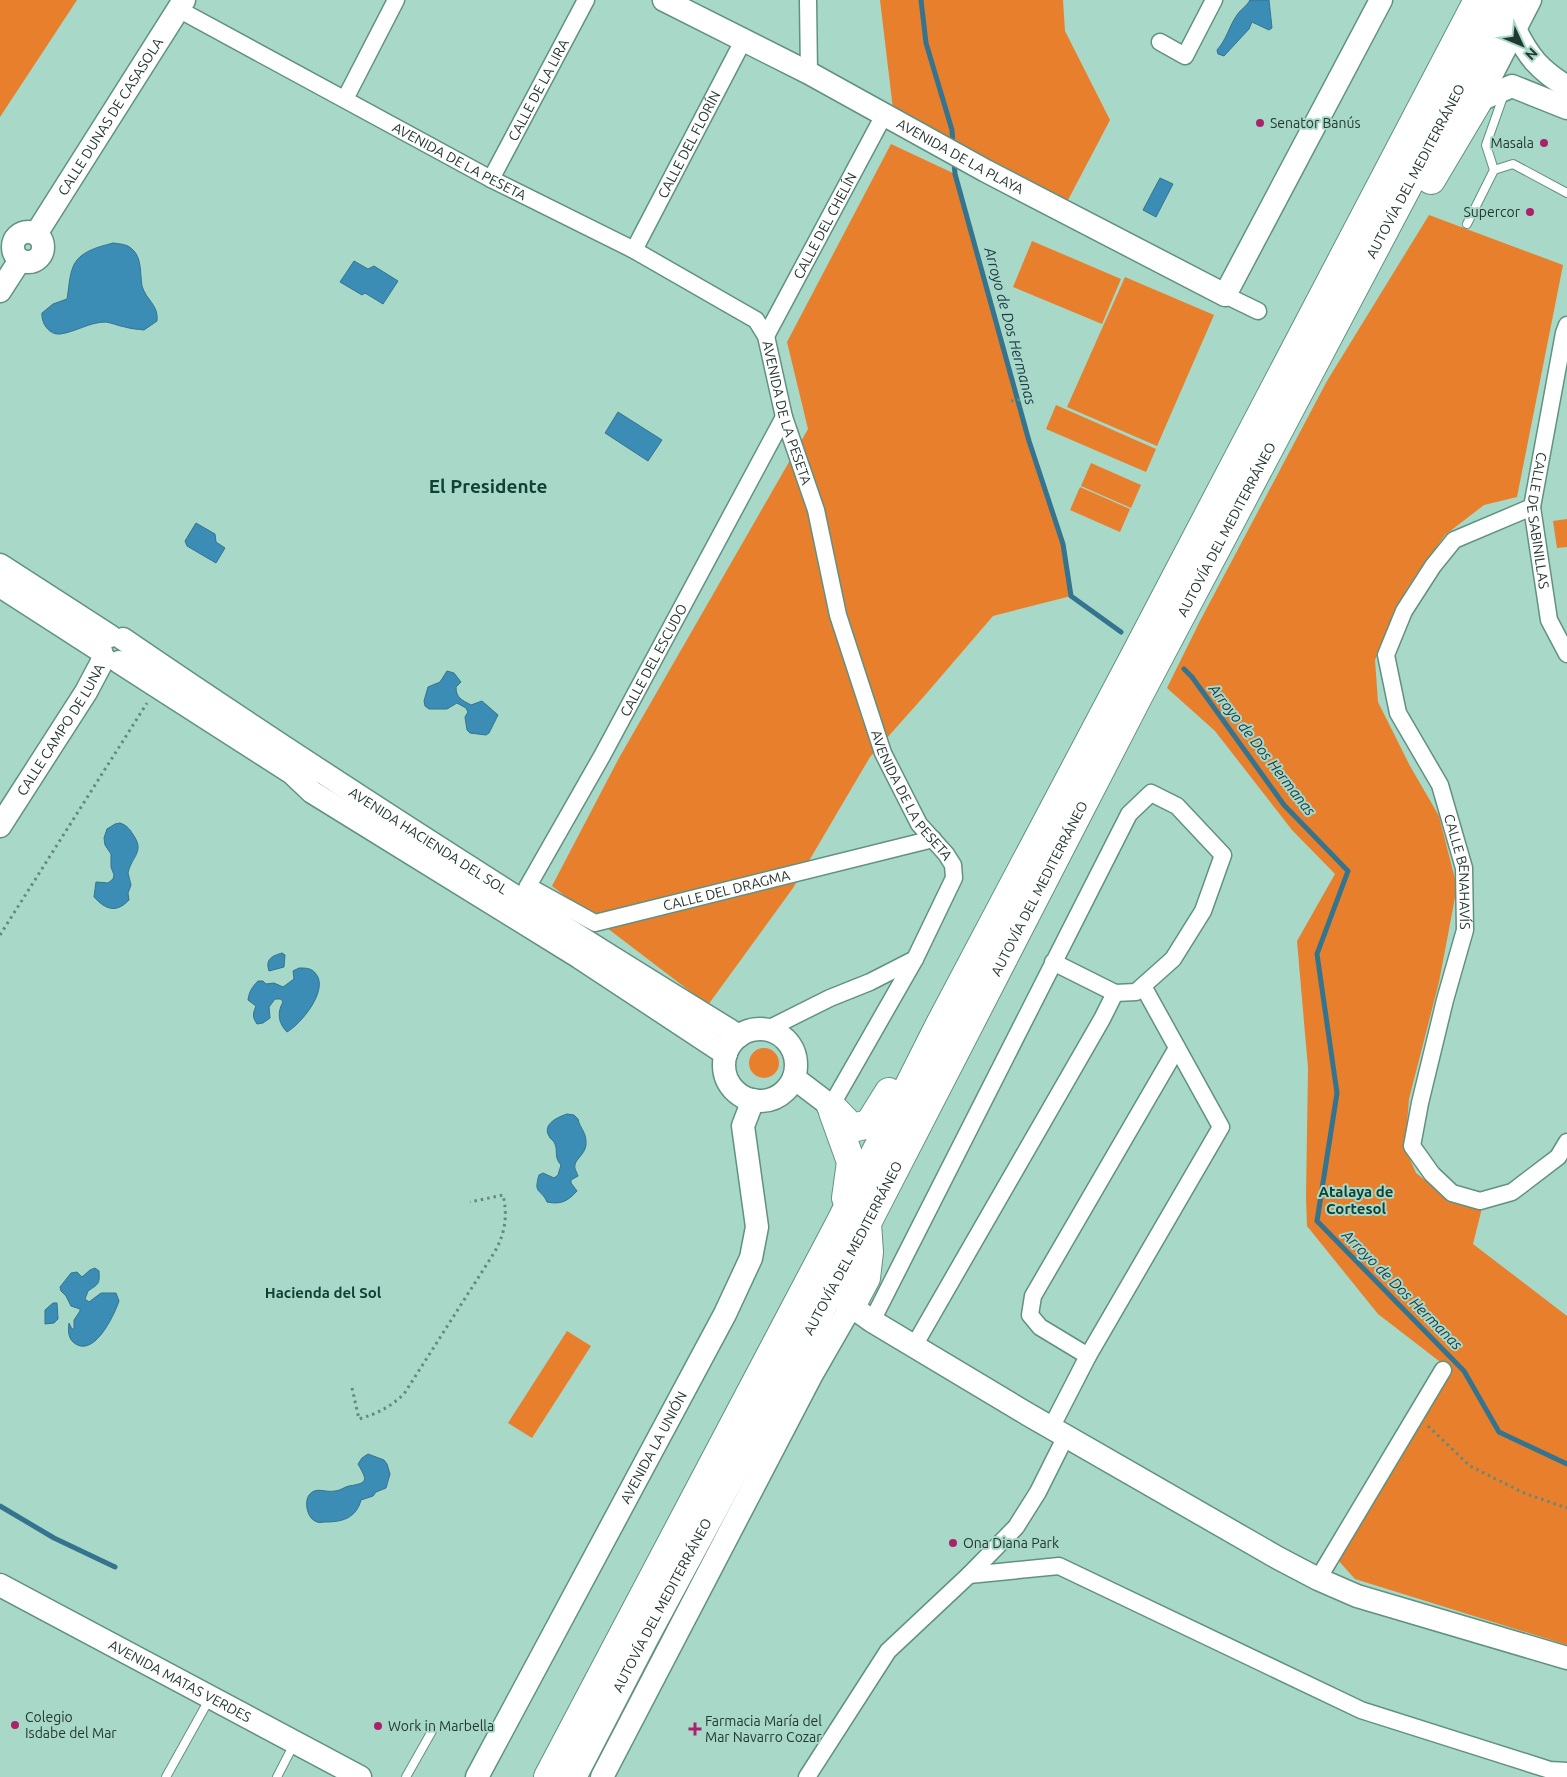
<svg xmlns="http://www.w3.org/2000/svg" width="1567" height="1777" font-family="Ubuntu,sans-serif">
<rect width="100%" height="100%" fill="#a7d8c8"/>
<g fill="#e87f2d">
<path d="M0,0h77l-77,117z"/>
<path d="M880,0h183l2,31 45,89 -42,80 -175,-91z"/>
<path d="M891,144l64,30 74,267 34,103 8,52 -78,20 -67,78 -56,63 -77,131 -85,117 -156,-119 67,-128 189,-329 -21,-87z"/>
<path d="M1429,215l134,50 -46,232 -33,8 -39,30 -39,55 -31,70 3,42 32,64 29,50 18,71 -18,95 -30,117 -4,49 11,25 28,22 38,13 -9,36 94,72v329l-212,-66 -18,-20 115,-188 -74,-57 -71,-88 -1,-29 2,-129 -11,-127 38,-67 -43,-44 -77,-99 -48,-43 33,-67 127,-240z"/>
<path d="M1032,241l89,38 -19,45 -89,-37z"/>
<path d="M1125,277l89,38 -57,131 -90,-39z"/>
<path d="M1056,405l100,44 -10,23 -100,-43z"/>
<path d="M1091,463l50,22 -10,23 -50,-22z"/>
<path d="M1080,487l50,22 -10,23 -50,-22z"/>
<path d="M1567,519v28l-10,1 -4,-27z"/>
<circle cx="764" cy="1063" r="15"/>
<path d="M567,1331l24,15 -59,92 -24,-15z"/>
</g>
<g fill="#3b8db6" stroke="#34748e">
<path d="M1250,0h19l3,28 -3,2 -17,-8 -3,7 -25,27 -6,-2 -1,-4c10,-11 12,-24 20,-35 4,-6 9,-8 13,-15z"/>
<path d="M1160,178l13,6 -17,33 -13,-7z"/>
<path d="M113,243c7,1 14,1 19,6 10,8 8,25 10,37 4,14 17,19 15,35l-13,9c-6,-1 -13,-1 -19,-3 -6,-1 -13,-4 -19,-5 -17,0 -30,10 -46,12 -11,1 -19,-11 -18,-21l11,-9 14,-5c2,-10 2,-23 6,-32 6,-16 26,-20 40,-24z"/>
<path d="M354,261l14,8 6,-3 24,15 -15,23 -18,-11 -3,2 -22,-13z"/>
<path d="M618,412l44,28 -14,21 -43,-28z"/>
<path d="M196,523l19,11 1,8 9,6 -9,15 -29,-17 -2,-5z"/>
<path d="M447,671l7,2 7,9 -5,5c0,11 6,13 15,18l11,-4 16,14 -9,18 -3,2 -16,-2 -3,-3 -2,-13 3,-5 -2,-4 -9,-5 -10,6h-18l-4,-3 -1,-5 4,-14 12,-5z"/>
<path d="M120,823c6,2 9,5 12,10 14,19 0,22 -4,40l3,12 -3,8 1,7c-13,14 -24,9 -35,-3l2,-15 12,1 5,-4 1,-4 -3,-8v-13l-6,-9 -1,-7 3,-9 8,-5z"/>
<path d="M282,953l3,2 -1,12 -15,4c-4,-12 3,-15 13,-18z"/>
<path d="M299,968c7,0 13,0 17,6 13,16 -15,50 -29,58 -9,-9 -10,-20 -4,-30l-2,-3h-6l-6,8 1,11 -7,5 -6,1c-5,-7 -4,-11 -1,-18l-8,-6c1,-8 4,-13 10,-19h5l3,3 8,-1 9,4 11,-8 -1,-8z"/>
<path d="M567,1114l7,1 4,4c2,10 9,13 8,26 -1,9 -11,15 -11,20 -1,4 2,7 3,11l-7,4v3l6,8c-9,10 -16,14 -30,11 -6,-14 -14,-7 -8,-27l4,-2 11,5 4,-3 3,-10c-8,-9 -2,-14 -7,-23 -1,-2 -4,-3 -5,-6 -7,-12 9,-19 18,-22z"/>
<path d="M95,1268l4,3c1,14 -1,13 -11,20l-3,8 4,3 12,-9h15l3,8c-5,15 -26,59 -46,41 -5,-5 -5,-12 -4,-19l3,6h2v-9l6,-9v-2l-9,-3 -5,-10 -5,-5 -1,-4 11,-14 6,-1 5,5 8,-7z"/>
<path d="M53,1303h4l1,16 -4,4 -9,1v-14z"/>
<path d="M368,1454l16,6 3,4 3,10 -4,14 -10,4 -3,4 -12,4c-5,19 -20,22 -36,22 -3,0 -5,1 -8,0 -10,-3 -13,-20 -8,-27 7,-9 16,-2 26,-4 5,0 9,-4 14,-5 20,-3 18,-6 9,-22l4,-6z"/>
</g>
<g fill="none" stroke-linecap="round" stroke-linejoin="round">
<g stroke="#34748e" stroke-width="5">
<path d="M921,0l5,43 26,87 1,16"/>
<path d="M954,162l1,12 74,267 34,103 8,52 50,36"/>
<path d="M1184,669l8,8 92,128 64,66 -31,83 20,139 -20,128 147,150 35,61 68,32"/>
<path d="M0,1506l54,32 61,29"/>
</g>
<defs>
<g id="lane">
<path d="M1494,170l19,-6 54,29"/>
<path d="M1467,224l27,-54 -8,-25 18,-51"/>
<path d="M166,1777l44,-79"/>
<path d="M277,1777l17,-33"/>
<path d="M406,1777l26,-46"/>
</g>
<g id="street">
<path d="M808,0l1,73"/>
<path id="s1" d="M178,9l313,170 143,71 122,70 10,16 18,81 32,93 22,105 45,138 36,71 27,30 7,11 1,13 -39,81 -45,23 -40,16 -64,32"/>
<path d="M1160,42l25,14 29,-56"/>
<path d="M345,99l51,-99"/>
<path id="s2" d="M491,179l95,-179"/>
<path id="s3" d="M634,250l110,-211"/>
<path d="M1225,295l33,16"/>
<path id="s4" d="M1567,325l-3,8 -32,174 17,113 18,34"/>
<path id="s5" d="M766,336l118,-221"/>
<path id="s6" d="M1532,507l-78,33 -21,26 -29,45 -18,44 12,58 42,72 24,83 1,62 -20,70 -25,103 -8,43 20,28 20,19 28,8 32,-9 46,-35 9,-15"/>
<path id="s7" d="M528,886l67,37 338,-84"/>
<path id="s8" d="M521,901l7,-15 74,-130 182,-339"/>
<path d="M831,1106l84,-147"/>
<path d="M872,1321l257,-507 22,-21 26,13 46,49 -20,56 -30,48 -37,33 -21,1 -62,-31"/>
<path d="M914,1346l188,-327 13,-26"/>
<path d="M1088,1356l-48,-29 -10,-12 3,-19 144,-248"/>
<path d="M1051,1428l37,-72 133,-229 -78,-141"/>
<path d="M969,1575l47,-48 22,-35 28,-56"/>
<path d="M1318,1579l125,-209"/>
<path d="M807,1777l81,-126 81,-76 90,-9 302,144 189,60 17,1"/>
</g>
<g id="secondary">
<path id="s9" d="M664,0l145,73 177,98 239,124 156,-295"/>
<path d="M1515,29c14,29 25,41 52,58"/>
<path d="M1478,101l52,-101"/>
<path d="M1478,101l34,-15 55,22"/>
<circle cx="28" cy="247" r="15"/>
<path id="s10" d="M36,234l148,-234"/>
<path d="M0,291l20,-31"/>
<path d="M0,565l110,71"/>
<path d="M0,586l101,65"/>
<path id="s11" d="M123,639c202,138 408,269 616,397"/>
<path d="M119,662l173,111 20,19 267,165 147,97"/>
<path id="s12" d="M0,826l86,-134 18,-34"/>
<circle cx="760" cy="1065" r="36"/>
<path d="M794,1078l37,28"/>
<path id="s13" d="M0,1585l360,192"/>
<path id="s14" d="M477,1777l248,-463 26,-56 6,-31 -14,-101 10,-26"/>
<path d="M602,1777l210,-403 39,-68 21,15 157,94 249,143 40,21 39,17 210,62"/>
</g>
<g id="highway">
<path d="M1431,180l47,-79"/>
<path d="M831,1106l21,22 17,-4 20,-32"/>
<path d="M833,1112l18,50 -5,36"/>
<path d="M851,1306l15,-28 3,-26 -2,-28"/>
<path d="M548,1777l292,-554 99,-197 194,-367 345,-659"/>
<path id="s15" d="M572,1777l73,-141 222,-413 272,-528 367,-695"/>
</g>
</defs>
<use href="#lane" stroke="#619182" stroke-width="10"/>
<use href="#street" stroke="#619182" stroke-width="19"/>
<use href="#secondary" stroke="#619182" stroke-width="25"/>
<use href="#highway" stroke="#619182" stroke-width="30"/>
<g stroke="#66887d" stroke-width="3" stroke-dasharray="2.5 4" stroke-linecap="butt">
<path d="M1011,401l19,-3"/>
<path d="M0,935l147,-232"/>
<path d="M352,1388l7,31c19,-6 30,-11 45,-25l90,-141c11,-19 14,-37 9,-58l-33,7"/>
<path d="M1428,1426l42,40 54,27 43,15"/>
</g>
<use href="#lane" stroke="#fff" stroke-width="8"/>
<use href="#street" stroke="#fff" stroke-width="16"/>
<use href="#secondary" stroke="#fff" stroke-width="22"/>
<use href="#highway" stroke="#fff" stroke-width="28"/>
</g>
<g fill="#a9226a" stroke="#a7d8c8" stroke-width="2">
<circle cx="1260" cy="123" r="5"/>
<circle cx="1544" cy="143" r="5"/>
<circle cx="1530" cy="212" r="5"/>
<circle cx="953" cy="1543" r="5"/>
<circle cx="15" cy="1725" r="5"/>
<circle cx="378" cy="1726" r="5"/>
<path d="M692.5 1721.5h5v5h5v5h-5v5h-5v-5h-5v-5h5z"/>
</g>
<g text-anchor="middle" stroke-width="4" stroke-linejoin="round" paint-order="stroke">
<g font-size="14" fill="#243832" stroke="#a7d8c8">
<text dy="5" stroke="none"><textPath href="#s2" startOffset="101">CALLE DE LA LIRA</textPath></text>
<text dy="5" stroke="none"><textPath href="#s10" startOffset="139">CALLE DUNAS DE CASASOLA</textPath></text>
<text dy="5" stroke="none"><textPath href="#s3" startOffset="119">CALLE DEL FLORÍN</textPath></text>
<text dy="5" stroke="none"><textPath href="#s9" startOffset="335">AVENIDA DE LA PLAYA</textPath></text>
<text dy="5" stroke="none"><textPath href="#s1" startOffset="320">AVENIDA DE LA PESETA</textPath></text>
<text dy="5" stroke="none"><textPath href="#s15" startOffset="1814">AUTOVÍA DEL MEDITERRÁNEO</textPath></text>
<text dy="5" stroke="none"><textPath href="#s5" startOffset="125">CALLE DEL CHELÍN</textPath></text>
<text dy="5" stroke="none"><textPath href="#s1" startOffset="755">AVENIDA DE LA PESETA</textPath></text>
<text dy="5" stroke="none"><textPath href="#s4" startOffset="199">CALLE DE SABINILLAS</textPath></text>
<text dy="5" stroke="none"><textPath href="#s15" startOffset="1409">AUTOVÍA DEL MEDITERRÁNEO</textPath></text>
<text dy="5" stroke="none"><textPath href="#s8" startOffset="275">CALLE DEL ESCUDO</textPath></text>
<text dy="5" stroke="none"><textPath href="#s12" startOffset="114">CALLE CAMPO DE LUNA</textPath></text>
<text dy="5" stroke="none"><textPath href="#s1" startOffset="1160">AVENIDA DE LA PESETA</textPath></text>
<text dy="5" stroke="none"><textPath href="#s11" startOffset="366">AVENIDA HACIENDA DEL SOL</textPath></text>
<text dy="5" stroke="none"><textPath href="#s6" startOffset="451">CALLE BENAHAVÍS</textPath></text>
<text dy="5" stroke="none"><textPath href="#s15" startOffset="1004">AUTOVÍA DEL MEDITERRÁNEO</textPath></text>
<text dy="5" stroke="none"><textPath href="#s7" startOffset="212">CALLE DEL DRAGMA</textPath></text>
<text dy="5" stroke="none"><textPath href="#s15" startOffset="599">AUTOVÍA DEL MEDITERRÁNEO</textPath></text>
<text dy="5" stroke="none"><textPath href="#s14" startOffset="374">AVENIDA LA UNIÓN</textPath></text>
<text dy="5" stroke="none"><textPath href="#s15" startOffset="194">AUTOVÍA DEL MEDITERRÁNEO</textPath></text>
<text dy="5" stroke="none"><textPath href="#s13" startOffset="204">AVENIDA MATAS VERDES</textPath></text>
</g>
<g font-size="14" fill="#243832" stroke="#a7d8c8" text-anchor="start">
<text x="1270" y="128">Senator Banús</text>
<text x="1534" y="148" text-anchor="end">Masala</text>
<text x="1520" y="217" text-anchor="end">Supercor</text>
<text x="963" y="1548">Ona Diana Park</text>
<text x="25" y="1722">Colegio<tspan x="25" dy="16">Isdabe del Mar</tspan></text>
<text x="705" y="1726">Farmacia María del<tspan x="705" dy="16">Mar Navarro Cozar</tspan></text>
<text x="388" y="1731">Work in Marbella</text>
</g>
<g font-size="15" font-style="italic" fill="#203947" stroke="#a7d8c8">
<text transform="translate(1010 326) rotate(75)" y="5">Arroyo de Dos Hermanas</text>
<text transform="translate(1262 750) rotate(52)" y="5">Arroyo de Dos Hermanas</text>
<text transform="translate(1402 1290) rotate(45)" y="5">Arroyo de Dos Hermanas</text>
</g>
<g font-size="15" font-weight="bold" fill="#104135" stroke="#a7d8c8">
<text x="1356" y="1197">Atalaya de<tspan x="1356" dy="17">Cortesol</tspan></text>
<text x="323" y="1298">Hacienda del Sol</text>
</g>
<g font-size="19" font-weight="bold" fill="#104135" stroke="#a7d8c8">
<text x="488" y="493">El Presidente</text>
</g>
</g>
<g transform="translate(1522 45) rotate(134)" stroke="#a7d8c8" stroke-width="4" paint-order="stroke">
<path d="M0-4L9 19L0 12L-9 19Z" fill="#243832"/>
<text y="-8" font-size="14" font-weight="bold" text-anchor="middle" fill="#243832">N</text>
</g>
</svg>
